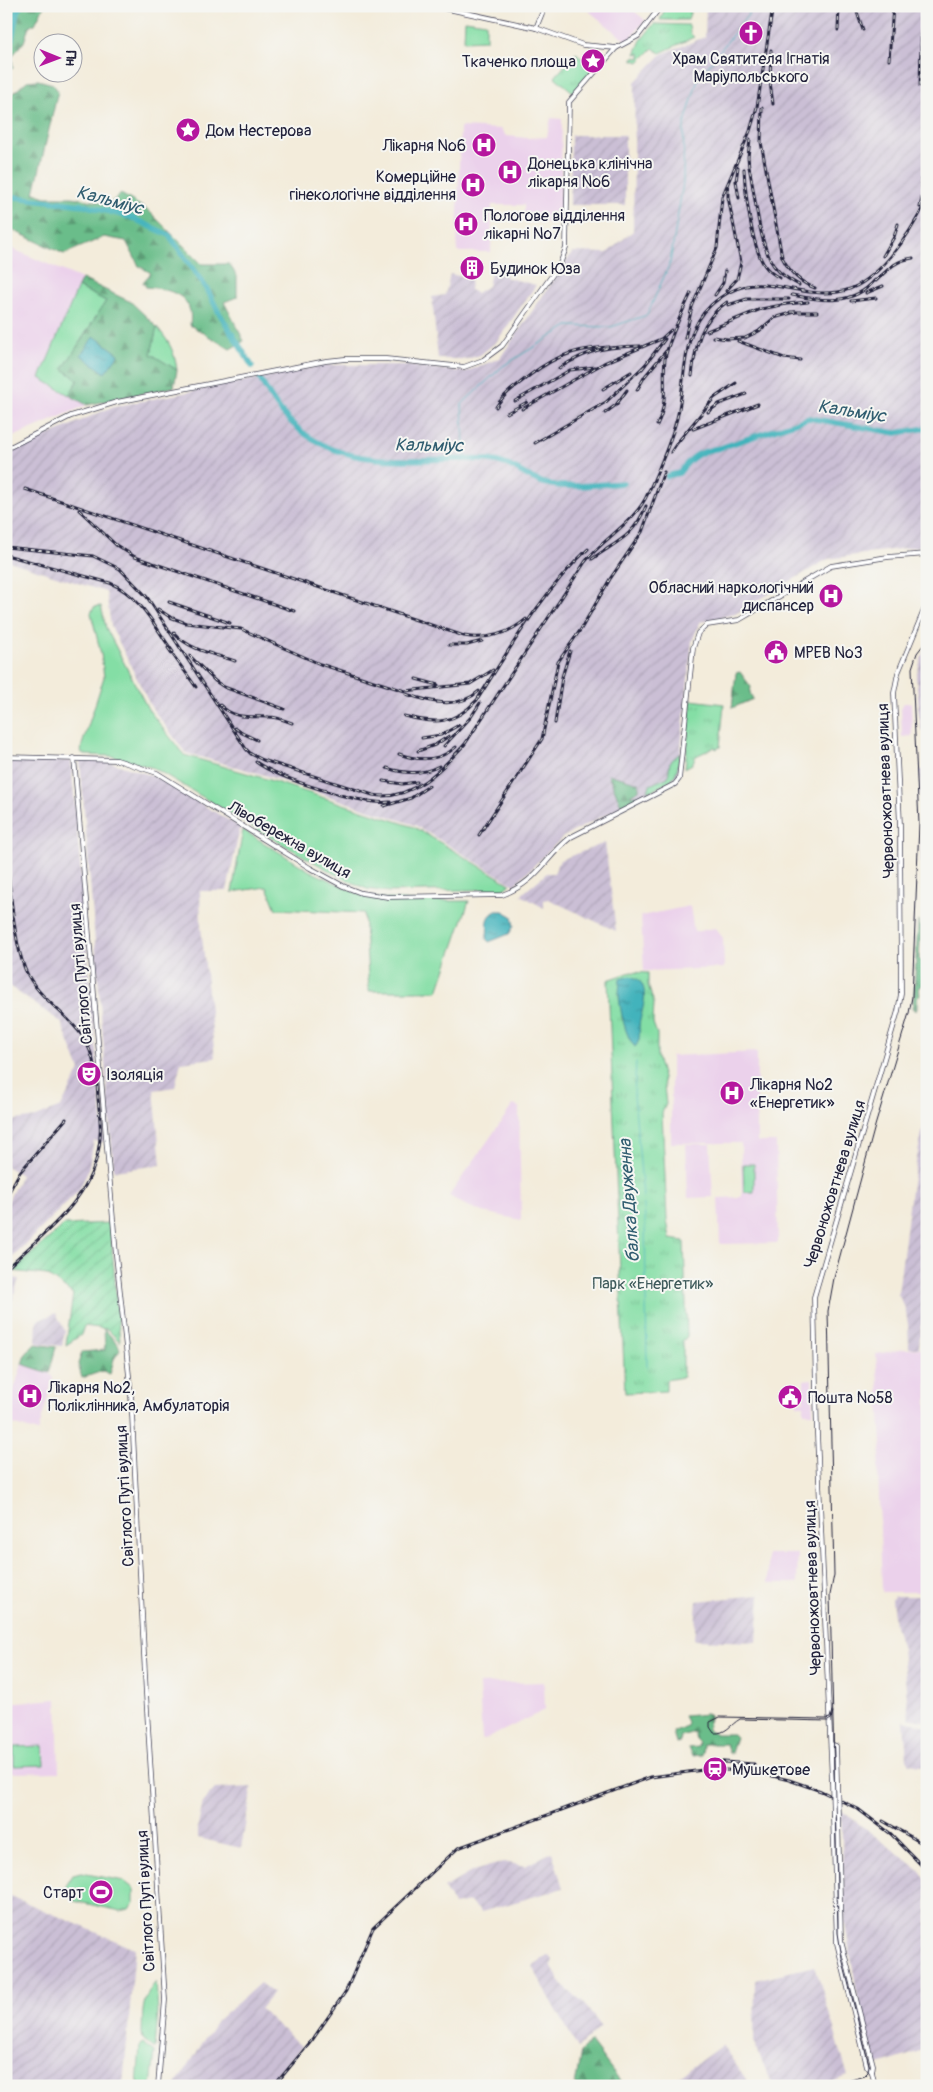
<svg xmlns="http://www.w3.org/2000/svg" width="933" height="2092" font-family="Pangolin,sans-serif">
<defs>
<pattern id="industrial-furrows" width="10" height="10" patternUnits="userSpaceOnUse" patternTransform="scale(1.25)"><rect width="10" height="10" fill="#cbbfd5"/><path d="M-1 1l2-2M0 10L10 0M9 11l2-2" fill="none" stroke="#aea4b8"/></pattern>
<pattern id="forest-firs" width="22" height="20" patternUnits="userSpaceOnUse" patternTransform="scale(1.25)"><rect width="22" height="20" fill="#6bbd8a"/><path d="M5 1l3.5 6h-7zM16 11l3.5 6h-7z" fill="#589972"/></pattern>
<pattern id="park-tufts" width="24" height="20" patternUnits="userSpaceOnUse" patternTransform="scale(1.25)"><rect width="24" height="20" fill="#84dea5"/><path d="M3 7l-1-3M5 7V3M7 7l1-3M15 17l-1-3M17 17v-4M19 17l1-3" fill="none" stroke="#72be8f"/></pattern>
<pattern id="garden-furrows" width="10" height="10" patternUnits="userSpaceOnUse" patternTransform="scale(1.25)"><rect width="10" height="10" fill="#84dea5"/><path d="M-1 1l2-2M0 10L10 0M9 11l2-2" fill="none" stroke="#72be8f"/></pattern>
<pattern id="water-ripples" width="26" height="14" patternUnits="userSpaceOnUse" patternTransform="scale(1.25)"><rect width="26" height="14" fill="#43b3bc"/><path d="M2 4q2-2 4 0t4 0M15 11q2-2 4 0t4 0" fill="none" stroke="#38919a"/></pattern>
</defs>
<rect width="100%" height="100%" fill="#f6f6f2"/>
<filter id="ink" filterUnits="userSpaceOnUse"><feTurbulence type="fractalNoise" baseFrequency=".02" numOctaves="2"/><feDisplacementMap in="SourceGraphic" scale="10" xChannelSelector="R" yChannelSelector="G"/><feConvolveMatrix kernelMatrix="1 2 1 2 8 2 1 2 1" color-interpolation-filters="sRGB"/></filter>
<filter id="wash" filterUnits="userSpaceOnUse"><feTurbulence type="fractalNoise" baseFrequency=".0096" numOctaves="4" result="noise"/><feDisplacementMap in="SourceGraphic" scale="20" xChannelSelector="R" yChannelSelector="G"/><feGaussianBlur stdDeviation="1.12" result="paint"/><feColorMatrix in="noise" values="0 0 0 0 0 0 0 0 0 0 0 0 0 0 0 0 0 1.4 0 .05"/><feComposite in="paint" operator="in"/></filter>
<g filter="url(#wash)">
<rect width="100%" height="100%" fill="#f3ecdb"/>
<g fill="#ebd1eb">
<path d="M593,6h35l17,14 -14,18 -6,2 -36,-29z"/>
<path d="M551,118l11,1 -2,104 -36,-1v-17h-32l-1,47h-34l3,-125 41,2 5,7 22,2 19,-1z"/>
<path d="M6,246l76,33 -42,99 47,27 -81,35z"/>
<path d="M904,703h7l1,33 -10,1 -1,-30z"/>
<path d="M690,906l4,26 21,-4 8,10 1,30 -80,3 -3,-55z"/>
<path d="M757,1052v90h19l2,101 -58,1 -2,-46 24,-1 -1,-54h-70v-87z"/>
<path d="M513,1105l6,2 2,113 -38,-8 -18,-7 -16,-9z"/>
<path d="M686,1144h24l3,53 -25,1z"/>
<path d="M927,1348v244h-45l-4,-125 4,-24 -6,-89 29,-5z"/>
<path d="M22,1364l27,9 4,5 -15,54 -32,-10v-7z"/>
<path d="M812,1379l1,34h-9v-8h-7v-4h7l-3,-12 3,-1v-8z"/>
<path d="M768,1554h30l-1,29h-29z"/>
<path d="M544,1682l1,28 -63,31 -3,-57z"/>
<path d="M57,1699l2,73 -53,1v-70z"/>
</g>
<g fill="url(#industrial-furrows)">
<path d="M706,6h221v539l-99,14 -93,55 -35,8 -8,19 -14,135 -115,61 -49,48 -99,-60 -154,-51 -75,-21 -35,-46 -40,-81 -5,-34 -100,-32v-106l106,-47 214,-42h76l63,7 35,-14 73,-106 34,1 26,-22 2,-149 27,-28 43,-17z"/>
<path d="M571,135h54v70h-55z"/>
<path d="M494,261l13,3 -2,13 31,8 -39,56 -17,14 -13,4h-29l-6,-62 13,-2 5,-21 21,5 -1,11 7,3 11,-7z"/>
<path d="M927,648v83l-5,1 -4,-26 1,-1 -3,-29 8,-26z"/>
<path d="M80,760l27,1 49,16 84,50 -13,64h-27l1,36 14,131 -34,4 -6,25 -21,3 7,75 -47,6z"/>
<path d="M6,761h65l33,381 -10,-1 -6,29 -9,20 -73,74v-59l15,-30 -15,-9 4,-45 26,-4 25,-10 19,-37 -19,-48 -52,-36 -3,1z"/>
<path d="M920,770h7v92h-6z"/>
<path d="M605,843l11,88 -68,-32 -4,1v8l-23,-13 26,-22h7l6,-13z"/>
<path d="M927,1108v217h-6l-2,23h-10l-1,-24 -3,-16 -7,-14 14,-111z"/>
<path d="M6,1277l13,2 -13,41z"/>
<path d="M56,1313l9,18 -3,15 -26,-3 1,-22z"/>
<path d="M760,1595l-3,47 -63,-2 3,-39z"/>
<path d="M894,1596h33v126l-18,-4 -7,-69 -7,-23 -3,-26z"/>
<path d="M904,1721l23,5v41l-17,-3 -3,-5z"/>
<path d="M252,1787l-11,61 -43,-10v-12l5,-24 12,-13z"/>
<path d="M841,1810l76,58 10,13v168l-51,17 -14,-46 -17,-96z"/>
<path d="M552,1852l11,36 -82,24 -11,-10 -16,3 -10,-17 29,-17 31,-9 21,4z"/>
<path d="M6,1894l129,55 -12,137h-82l-35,-3z"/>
<path d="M549,1955l4,5 -2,6 12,20 20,17 18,23 -23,22 -46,-82z"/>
<path d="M815,1966l33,110 -27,10h-48l-19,-43 1,-63z"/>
<path d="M260,1983l13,10 -13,16 42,38 -37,39h-90l42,-65z"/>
<path d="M722,2045l29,41h-85z"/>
</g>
<g fill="#84dea5" stroke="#538070">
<path d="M465,20l21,3v17l-22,1z"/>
<path d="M78,287l28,14 -43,68 15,11 -9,15 -29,-17z"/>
<path d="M157,327c13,16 17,23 20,43l-26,-16z"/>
<path d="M101,606l5,22 42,81 36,46 76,22 154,50 96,57 -6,5 -116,3 -21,-3 -30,-14 -64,-36 -119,-71 -43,-12 -26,-1 -4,-3 1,-7 22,-68 -3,-23 -10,-41 3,-6z"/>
<path d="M680,753c-4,28 -6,27 -32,39l2,-7 18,-8 2,-15z"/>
<path d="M243,830l67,41 53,25 52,5h54l-31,90h-69l-5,-78 -88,-4 -9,-22 -35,5z"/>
<path d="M743,1164h11v28h-10z"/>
<path d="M43,1746l1,19 -30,1v-19z"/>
<path d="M81,1873l43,8 10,8v14l-5,6 -8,2 -47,-10 -7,-7 -1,-8 7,-11z"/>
<path d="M156,1982l2,30 -3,37 -12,-10 -1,-6c1,-21 -1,-34 14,-51z"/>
<path d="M143,2043l12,9 -4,34h-14l3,-41z"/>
</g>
<g fill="url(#forest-firs)" stroke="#467062">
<path d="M14,6h30l-9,18 -6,2 -5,16 -12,14 1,12 -7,3v-22z"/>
<path d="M38,80l15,4 5,7 -24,102 12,4h26l37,7 12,-10 28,17 53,53h27l8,12v21l-13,5 20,39 -14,8 -40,-24c5,-30 -20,-36 -44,-38l-3,-5 8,-9 -12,-7 -13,-25 -22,-4 -40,17 -58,-27v-127l21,-19z"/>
<path d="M82,279l49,23 26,25 -6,27 26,16 -3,17 -87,18 -18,-10 9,-15 -15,-11 43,-68 -28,-14z"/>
<path d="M740,672l11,15 -1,6 3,6 -21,9 4,-35z"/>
<path d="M608,774l31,9v7l-9,5 2,1 5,-1 1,3 -16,9z"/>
<path d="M918,921l3,6 -2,32 2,2 5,-1 1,9 -4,5v11l-4,3 1,7 -3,3v11l-2,2 -3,-3 2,-13z"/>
<path d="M104,1329l14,15 2,6 -6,9 -4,15 -7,-3 -21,7 -4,-14 4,-12 23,-2z"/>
<path d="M35,1344l21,3 -7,26 -27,-9 3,-9z"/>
<path d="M707,1714l3,3 -3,13 8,4h18l3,3 -5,16h-2l-3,-9h-23l-1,11 -10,1 -4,-8 10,-1 1,-4 -3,-3 -2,-8 -13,4 -1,6 -4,1 -3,-11 13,-6 1,-4 -3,-6z"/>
<path d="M591,2042l33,44h-49l6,-35z"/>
</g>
<g fill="url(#park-tufts)" stroke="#538070">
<path d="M666,6h26l-4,14h-28z"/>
<path d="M654,24l35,1 1,8 4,4 -34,16 -7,-5 -14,14 -6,-2v-3l7,1v-5l-5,1 6,-14z"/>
<path d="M576,53l18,15 -20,25 -19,-16z"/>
<path d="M691,700l33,4 -4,43 -4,2 -1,-2 -19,9 -4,8 -7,4z"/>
<path d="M631,972l17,1v12l6,18 -1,20 4,11v23l6,21 3,26 -4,9 5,106 3,20 14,2 3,95 -4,5v36l-17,3v11l-41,2 -17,-413z"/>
</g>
<path fill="url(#garden-furrows)" stroke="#538070" d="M110,1223l10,119 -13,-13 -23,-3 -3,9 -15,10 7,-51 -26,-19 -36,-4 53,-46z"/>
<g fill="url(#water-ripples)" stroke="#326a7c">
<path d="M94,336l25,18 -14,19 -24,-18z"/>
<path d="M496,911h7l9,5 2,10 -5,8 -20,8 -3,-3c4,-11 -3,-21 10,-28z"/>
<path d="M630,976c21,5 14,28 10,44 -3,11 3,18 -5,27 -10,-10 -15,-38 -16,-52 0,-6 1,-11 1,-16z"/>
</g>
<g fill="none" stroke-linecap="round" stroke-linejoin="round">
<g stroke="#43b3bc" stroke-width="1">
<path d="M467,460l-3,-15 -2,-41 41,-38 65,-40 43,1 36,-12 23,-52 13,-80 1,-57 14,-47 50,-64 2,-9"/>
<path d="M636,1063l-2,32 11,124 2,149"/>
</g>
<g stroke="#43b3bc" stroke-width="5.5">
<path d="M6,71l11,-59 4,-6"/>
<path d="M6,196l77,9 47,12 39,18 38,54 11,22 34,55"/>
<path d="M260,379c8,13 15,27 26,38 55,60 130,38 202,43 25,2 36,18 59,24 15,5 58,0 76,-1"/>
<path d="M667,476l12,-3c12,-16 20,-22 41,-25l89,-30 87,15 31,-5"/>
</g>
</g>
</g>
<g filter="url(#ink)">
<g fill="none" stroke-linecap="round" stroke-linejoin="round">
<defs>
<g id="secondary">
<path d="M434,6l102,22 47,17 33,3 22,-12 23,-30"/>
<path d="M536,28l9,-22"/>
<path d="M6,449l65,-33 46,-14 209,-41 19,-2h41l78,8 19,-7 19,-14 58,-82 6,-16 3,-146 47,-54"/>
<path d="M6,757l111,3 40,13 153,95 33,18 18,7 27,4 114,-2c36,-13 42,-37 69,-58l104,-53 4,-5 14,-131 5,-15 9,-8 32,-5 92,-54 57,-9 39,-3"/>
<path d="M74,758l42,497 15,139 15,300 19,306 -7,86"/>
<path d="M831,1744l5,2 1,36"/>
<path d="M832,1781l-15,-347 -3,-137 84,-286 3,-17 -1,-169 -6,-132 4,-20 29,-70"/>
<path d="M833,1816l4,127 30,123 5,6"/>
<path d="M838,1817l3,124 32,124 -1,7 3,14"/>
<path d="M6,2085l12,1"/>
</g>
</defs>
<use href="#secondary" stroke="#414053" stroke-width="5.5"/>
<use href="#secondary" stroke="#fff" stroke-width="4"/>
<g stroke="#22223b" stroke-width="1">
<path d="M832,1711l-2,7 -4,1 -106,-2 -10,5v5l4,6c12,1 16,-8 26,-14l88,2 3,-2 2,-7"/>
<path d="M832,2086l32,-10 4,-4 1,-7 -27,-107 -4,-25 -8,-338 4,-20 -6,-264 6,-33 41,-152 34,-113 3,-16 7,-173 -7,-156 5,-15 10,-13"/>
</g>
<defs>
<g id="rail">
<path d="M855,6l8,24"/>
<path d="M838,30l1,-24"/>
<path d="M771,50l-1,32 3,22"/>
<path d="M889,60l4,-54"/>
<path d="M920,86l2,-80"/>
<path d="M762,108l-1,34 21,115c7,14 18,26 33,31"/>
<path d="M750,139l-2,18 1,10c6,26 10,78 25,99 7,9 16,14 25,19"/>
<path d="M738,167l-2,14 3,17"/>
<path d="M744,169c1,22 8,80 21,97 4,6 9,9 15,12"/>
<path d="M920,207l3,-13 -2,-15"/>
<path d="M883,256l11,-19 4,-13"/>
<path d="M876,281c12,-12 20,-21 37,-23"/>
<path d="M726,291l11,-12 4,-17 -13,-65v-10"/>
<path d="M866,293l17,-7"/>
<path d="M715,295l8,-12 2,-12"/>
<path d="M792,295c30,6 61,11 83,-15"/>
<path d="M851,301l25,-3"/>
<path d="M728,305l19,-6h42"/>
<path d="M790,312h27"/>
<path d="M707,331l54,-22 26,-5 21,-2"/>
<path d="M713,337l14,2 18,-1 14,-7 15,-13 21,-6"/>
<path d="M685,338l7,-31 25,-59 5,-51 28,-66 7,-24 15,-95"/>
<path d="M738,341l46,17 16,2"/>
<path d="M559,368c32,-19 44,-21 81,-22"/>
<path d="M642,369l23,-30"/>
<path d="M692,376c3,-29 8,-56 35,-74"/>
<path d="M603,389l28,-17"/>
<path d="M637,390l8,-14 21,-25"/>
<path d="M515,401l55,-31 25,-3"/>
<path d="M496,407c6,-10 14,-17 24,-24 29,-24 50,-34 88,-36"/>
<path d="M522,409l82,-46 57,-24 10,-9"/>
<path d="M708,412l11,-8 27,-10"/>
<path d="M507,413l20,-11"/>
<path d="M605,413l11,-8 11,-15"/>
<path d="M657,425c12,-25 5,-40 8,-66 3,-18 18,-49 26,-66"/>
<path d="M693,429l65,-25"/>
<path d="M535,443l71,-41 39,-37"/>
<path d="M671,452l6,-9 37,-45 22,-15"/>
<path d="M25,489l439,147c22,4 45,-2 62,-17"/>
<path d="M79,510l37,35 19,12 159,54"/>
<path d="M6,547l87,9 27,13 27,28 99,152 5,5 12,6 110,35c38,7 69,-26 92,-51l120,-182c18,-24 51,-40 63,-69 11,-24 22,-49 29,-75 10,-38 2,-83 34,-113 45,-41 80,-6 127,-13 39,-5 73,-60 89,-92"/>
<path d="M6,555l104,28c30,12 45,44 63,69"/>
<path d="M592,559c25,-18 41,-21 54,-53"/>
<path d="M169,602l61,21"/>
<path d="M158,609l12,8 16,6 55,6 79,35 85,27 65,-7 23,-14"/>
<path d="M174,633c15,17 40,21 61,28"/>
<path d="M449,645h18l15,-4"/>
<path d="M168,648l28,39"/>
<path d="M190,656l25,25 9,6 60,22"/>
<path d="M416,679l22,6"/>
<path d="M406,694c24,8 52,16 73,-3"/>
<path d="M220,705c15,15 30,11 49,12 8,0 15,3 23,6"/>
<path d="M404,716c31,8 50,9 73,-16 34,-53 65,-108 111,-151"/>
<path d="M555,723l7,-46 8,-26"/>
<path d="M235,728l7,5 15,7"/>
<path d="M422,738l19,-3 18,-10"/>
<path d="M444,746l27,-29 9,-14"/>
<path d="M418,751l17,-6 14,-9"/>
<path d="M399,754c20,7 40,8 57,-7"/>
<path d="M256,762c21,16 108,44 134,40"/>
<path d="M387,768c18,6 35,7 52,-2"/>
<path d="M383,781l19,3 15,-2"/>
<path d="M384,806l27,-8 18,-12"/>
<path d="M479,835l63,-96 16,-77 23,-33 29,-50 32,-47 22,-60"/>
<path d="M6,857c5,32 7,82 19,112 12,29 41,43 58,68 12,18 14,42 15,62 2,18 4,36 0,53 -10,51 -56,82 -92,117"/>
<path d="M6,1197l14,-25 46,-53"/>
<path d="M709,1761l45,3"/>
<path d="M883,1821l44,25"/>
<path d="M274,2086l39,-47 33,-48 27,-63 85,-80 193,-71 52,-7h22l27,1 37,9 32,11 37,18 33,25 36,37"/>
</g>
</defs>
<use href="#rail" stroke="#22223b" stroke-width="3"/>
<use href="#rail" stroke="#f6f6f2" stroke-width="1" stroke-dasharray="4" stroke-linecap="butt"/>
<defs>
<g id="secondary-bridge">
<path d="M832,1781l1,35"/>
<path d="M837,1782l1,35"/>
</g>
</defs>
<use href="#secondary-bridge" stroke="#414053" stroke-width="5.5" stroke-linecap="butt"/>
<use href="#secondary-bridge" stroke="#fff" stroke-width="4"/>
</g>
</g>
<defs>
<symbol id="church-disc" viewBox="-11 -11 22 22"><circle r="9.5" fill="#b5179e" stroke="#f6f6f2"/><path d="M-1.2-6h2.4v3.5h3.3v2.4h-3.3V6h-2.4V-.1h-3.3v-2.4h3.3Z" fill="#fff"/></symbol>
<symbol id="sight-disc" viewBox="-11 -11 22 22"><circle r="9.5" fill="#b5179e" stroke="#f6f6f2"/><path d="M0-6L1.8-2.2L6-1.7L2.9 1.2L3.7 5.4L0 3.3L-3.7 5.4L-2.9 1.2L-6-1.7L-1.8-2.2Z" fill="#fff"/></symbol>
<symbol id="hospital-disc" viewBox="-11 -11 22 22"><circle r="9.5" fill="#b5179e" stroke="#f6f6f2"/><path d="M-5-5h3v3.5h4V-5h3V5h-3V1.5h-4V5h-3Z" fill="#fff"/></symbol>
<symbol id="building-disc" viewBox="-11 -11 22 22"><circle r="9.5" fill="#b5179e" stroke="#f6f6f2"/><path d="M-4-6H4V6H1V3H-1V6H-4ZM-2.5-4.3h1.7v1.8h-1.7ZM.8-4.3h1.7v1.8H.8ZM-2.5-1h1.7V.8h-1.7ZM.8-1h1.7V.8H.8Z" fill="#fff"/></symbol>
<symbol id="civic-disc" viewBox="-11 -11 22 22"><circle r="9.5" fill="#b5179e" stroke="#f6f6f2"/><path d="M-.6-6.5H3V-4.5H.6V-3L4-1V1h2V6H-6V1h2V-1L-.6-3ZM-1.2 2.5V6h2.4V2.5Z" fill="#fff"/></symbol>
<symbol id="theatre-disc" viewBox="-11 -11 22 22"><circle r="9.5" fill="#b5179e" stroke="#f6f6f2"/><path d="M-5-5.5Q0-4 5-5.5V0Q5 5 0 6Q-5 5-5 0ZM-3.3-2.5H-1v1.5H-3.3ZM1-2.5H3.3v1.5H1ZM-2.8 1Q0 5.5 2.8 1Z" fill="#fff"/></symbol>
<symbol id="station-disc" viewBox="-11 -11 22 22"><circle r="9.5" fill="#b5179e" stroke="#f6f6f2"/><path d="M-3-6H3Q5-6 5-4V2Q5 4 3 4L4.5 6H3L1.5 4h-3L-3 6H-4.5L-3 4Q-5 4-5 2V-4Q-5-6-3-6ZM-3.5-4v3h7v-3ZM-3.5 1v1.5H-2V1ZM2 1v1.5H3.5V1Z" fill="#fff"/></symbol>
<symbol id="stadium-disc" viewBox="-11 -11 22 22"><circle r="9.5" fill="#b5179e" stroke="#f6f6f2"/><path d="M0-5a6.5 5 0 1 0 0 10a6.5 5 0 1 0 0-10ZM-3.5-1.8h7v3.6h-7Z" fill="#fff"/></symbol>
</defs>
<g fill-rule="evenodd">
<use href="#church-disc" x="737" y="19" width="28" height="28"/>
<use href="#sight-disc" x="579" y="47" width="28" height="28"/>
<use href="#sight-disc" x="174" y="116" width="28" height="28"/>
<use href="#hospital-disc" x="470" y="131" width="28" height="28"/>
<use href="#hospital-disc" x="496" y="158" width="28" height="28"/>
<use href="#hospital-disc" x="459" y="171" width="28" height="28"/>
<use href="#hospital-disc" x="452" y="210" width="28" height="28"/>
<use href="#building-disc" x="458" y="254" width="28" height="28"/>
<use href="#hospital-disc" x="817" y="582" width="28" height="28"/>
<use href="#civic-disc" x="762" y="638" width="28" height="28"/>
<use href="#theatre-disc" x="75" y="1060" width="28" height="28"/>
<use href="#hospital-disc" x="718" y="1079" width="28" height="28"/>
<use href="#hospital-disc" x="16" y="1382" width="28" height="28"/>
<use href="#civic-disc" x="776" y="1383" width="28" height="28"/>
<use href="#station-disc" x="701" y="1755" width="28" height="28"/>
<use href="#stadium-disc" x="87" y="1878" width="28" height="28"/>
</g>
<g text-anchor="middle" stroke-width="4" stroke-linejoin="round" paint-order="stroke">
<g font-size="16" fill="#22223b" stroke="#f6f6f2" text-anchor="start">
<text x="751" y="64" text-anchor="middle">Храм Святителя Ігнатія<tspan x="751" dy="18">Маріупольського</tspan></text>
<text x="576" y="67" text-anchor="end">Ткаченко площа</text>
<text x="206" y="136">Дом Нестерова</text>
<text x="466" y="151" text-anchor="end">Лікарня №6</text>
<text x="528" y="169">Донецька клінічна<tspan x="528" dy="18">лікарня №6</tspan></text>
<text x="456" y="182" text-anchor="end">Комерційне<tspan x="456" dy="18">гінекологічне відділення</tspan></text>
<text x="484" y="221">Пологове відділення<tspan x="484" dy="18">лікарні №7</tspan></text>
<text x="490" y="274">Будинок Юза</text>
<text x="814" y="593" text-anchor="end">Обласний наркологічний<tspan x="814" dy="18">диспансер</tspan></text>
<text x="794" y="658">МРЕВ №3</text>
<text x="106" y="1080">Ізоляція</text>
<text x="750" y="1090">Лікарня №2<tspan x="750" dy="18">«Енергетик»</tspan></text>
<text x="48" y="1393">Лікарня №2,<tspan x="48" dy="18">Поліклінника, Амбулаторія</tspan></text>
<text x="808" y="1403">Пошта №58</text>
<text x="732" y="1775">Мушкетове</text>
<text x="84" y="1898" text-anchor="end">Старт</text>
</g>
<g font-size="16" fill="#22223b" stroke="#f6f6f2">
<text transform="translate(885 791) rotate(-92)" y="6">Червоножовтнева вулиця</text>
<text transform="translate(290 839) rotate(30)" y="6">Лівобережна вулиця</text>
<text transform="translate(80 974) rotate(-95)" y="6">Світлого Путі вулиця</text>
<text transform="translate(834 1184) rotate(-73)" y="6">Червоножовтнева вулиця</text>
<text transform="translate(124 1496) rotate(-93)" y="6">Світлого Путі вулиця</text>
<text transform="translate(812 1588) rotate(-92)" y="6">Червоножовтнева вулиця</text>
<text transform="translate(145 1901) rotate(-93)" y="6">Світлого Путі вулиця</text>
</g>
<g font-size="16" fill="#3f5a5b" stroke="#f6f6f2">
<text x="653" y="1289">Парк «Енергетик»</text>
</g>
<g font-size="18" font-style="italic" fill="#2f5c6f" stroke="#f6f6f2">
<text transform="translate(110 200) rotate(15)" y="6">Кальміус</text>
<text transform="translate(852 411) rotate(9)" y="6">Кальміус</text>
<text transform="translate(429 445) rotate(1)" y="6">Кальміус</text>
<text transform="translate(629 1201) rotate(-94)" y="6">балка Двуженна</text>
</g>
</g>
<rect width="933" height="2092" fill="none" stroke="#f6f6f2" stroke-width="25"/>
<g transform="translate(58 58) rotate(91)"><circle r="24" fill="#f6f6f2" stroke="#a1a1a9"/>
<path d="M0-4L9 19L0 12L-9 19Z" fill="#b5179e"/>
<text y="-8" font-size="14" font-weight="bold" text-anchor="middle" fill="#22223b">Пн</text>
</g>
</svg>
